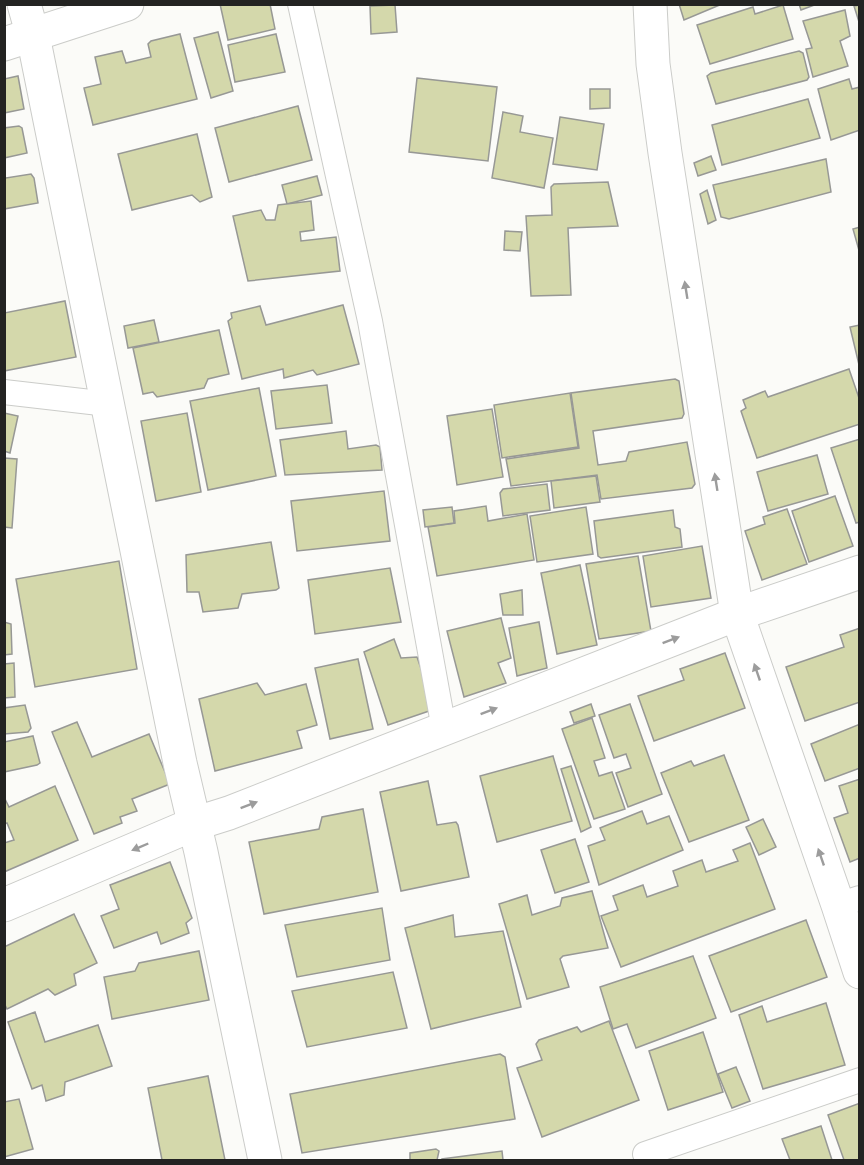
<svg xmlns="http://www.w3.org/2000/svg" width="864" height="1165" font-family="Ubuntu,sans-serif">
<rect width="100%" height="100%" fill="#fbfbf8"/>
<g fill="#d4d8ab" stroke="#979895" stroke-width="1.5">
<path d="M220,4h50l5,25 -47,11z"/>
<path d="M679,4h43l-38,16z"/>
<path d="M799,4h18l-16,6z"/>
<path d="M395,5l2,27 -26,2 -1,-28z"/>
<path d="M783,5l10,34 -83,25 -13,-39 56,-18 2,7z"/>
<path d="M860,5v20l-6,-19z"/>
<path d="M845,10l5,26 -10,5 8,25 -35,11 -7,-28 6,-1 -9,-27z"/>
<path d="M218,32l15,59 -22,7 -17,-60z"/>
<path d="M180,34l17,65 -104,26 -9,-37 17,-4 -6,-27 27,-6 4,12 25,-6 -3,-13 3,-3z"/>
<path d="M276,34l9,38 -50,10 -7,-37z"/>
<path d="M799,51l4,2 6,24 -2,3 -91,24 -9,-28 4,-3z"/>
<path d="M18,76l6,33 -20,4v-34z"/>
<path d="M417,78l80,9 -9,74 -79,-9z"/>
<path d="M849,79l3,10 8,-2v43l-29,10 -13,-51z"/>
<path d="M590,89h20v19l-20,1z"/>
<path d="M808,99l12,39 -98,27 -10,-40z"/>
<path d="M298,106l14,54 -83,22 -14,-54z"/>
<path d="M503,112l20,4 -3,16 33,6 -9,50 -52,-10z"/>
<path d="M560,117l44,7 -7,46 -44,-6z"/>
<path d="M19,126l3,2 5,25 -23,5v-30z"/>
<path d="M197,134l15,63 -12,5 -8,-7 -60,15 -14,-56z"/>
<path d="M711,156l5,14 -18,6 -4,-13z"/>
<path d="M826,159l5,33 -102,27 -8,-2 -8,-32z"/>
<path d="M31,174l3,4 4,25 -34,6v-33l2,2z"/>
<path d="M317,176l5,19 -35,9 -5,-19z"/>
<path d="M608,182l10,44 -50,2 3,67 -40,1 -5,-80 26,-1 -1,-28 3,-3z"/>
<path d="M707,190l9,30 -8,4 -8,-30z"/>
<path d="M311,201l3,29 -14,2 1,9 35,-4 4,34 -92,10 -15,-65 28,-6 5,10h9l3,-15z"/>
<path d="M860,227v27l-7,-25z"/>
<path d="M505,231l17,1 -2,19 -16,-1z"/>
<path d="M65,301l11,56 -72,14v-58z"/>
<path d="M343,305l16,59 -42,11 -4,-5 -29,8 -1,-9 -41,10 -14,-58 4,-3 -1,-5 29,-7 6,19z"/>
<path d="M154,320l5,22 -31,6 -4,-22z"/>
<path d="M860,325v44l-10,-42z"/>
<path d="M219,330l10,44 -21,5 -4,9 -47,9 -4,-5 -10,2 -10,-46z"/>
<path d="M849,369l11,32v23l-103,34 -16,-47 5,-3 -3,-8 22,-9 3,6z"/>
<path d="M675,379l4,2 5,33 -2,4 -89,13 5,34 28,-4 3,-9 58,-10 8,42 -3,4 -91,11 -4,-24 -86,11 -5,-27 73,-11 -8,-55z"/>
<path d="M327,385l5,38 -56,6 -5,-38z"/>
<path d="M259,388l17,88 -68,14 -18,-89z"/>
<path d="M570,393l8,54 -76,11 -8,-53z"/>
<path d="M492,409l11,68 -46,8 -10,-69z"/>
<path d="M4,413l14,3 -8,37 -6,-2z"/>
<path d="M187,413l14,79 -45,9 -15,-80z"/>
<path d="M346,431l2,18 28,-4 4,2 2,23 -97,5 -5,-35z"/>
<path d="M860,439v83l-4,1 -25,-75z"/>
<path d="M817,455l11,39 -60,17 -11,-39z"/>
<path d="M4,458l13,1 -5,69 -8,-1z"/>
<path d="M596,476l4,26 -46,6 -3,-27z"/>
<path d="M547,484l3,26 -47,6 -3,-23 3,-4z"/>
<path d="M384,491l6,50 -93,10 -6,-50z"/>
<path d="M835,496l18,50 -44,16 -17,-51z"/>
<path d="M486,506l2,15 39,-7 7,46 -97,16 -9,-49 27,-4 -1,-12z"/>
<path d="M452,507l2,16 -29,4 -2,-17z"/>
<path d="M586,507l7,47 -56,8 -7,-46z"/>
<path d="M787,509l20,55 -45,16 -17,-49 20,-7 -2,-7z"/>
<path d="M673,510l2,17 5,2 2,18 -81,11 -3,-2 -4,-35z"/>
<path d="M271,542l8,46 -3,2 -34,4 -4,14 -35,4 -4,-20h-12l-1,-37z"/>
<path d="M702,546l9,52 -60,9 -8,-51z"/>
<path d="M638,556l13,75 -52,8 -13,-75z"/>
<path d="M119,561l18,108 -102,18 -19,-108z"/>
<path d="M580,565l17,80 -40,9 -16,-81z"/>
<path d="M390,568l11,54 -86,12 -7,-54z"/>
<path d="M522,590l1,25h-20l-3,-21z"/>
<path d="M501,618l10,40 -13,5 8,20 -42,14 -17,-66z"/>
<path d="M4,622l7,2 1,30 -8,1z"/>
<path d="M539,622l8,46 -30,8 -8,-48z"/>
<path d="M860,628v74l-55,19 -19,-54 58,-20 -4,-12z"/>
<path d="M394,639l7,19 16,-1 18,52 -47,16 -24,-73z"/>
<path d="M725,653l20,55 -91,33 -16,-45 46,-16 -4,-11z"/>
<path d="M358,659l15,70 -43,10 -15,-71z"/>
<path d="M14,663l1,34 -11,1v-34z"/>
<path d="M257,683l8,12 41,-11 11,41 -20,6 5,17 -87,23 -16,-72z"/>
<path d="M591,704l4,12 -21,7 -4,-11z"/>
<path d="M630,704l32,90 -34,13 -12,-34 15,-5 -5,-14 -12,4 -15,-43z"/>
<path d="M25,705l6,23 -3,4 -24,2v-26z"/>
<path d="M592,718l13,40 -11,3 5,15 13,-4 13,37 -31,10 -32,-90z"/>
<path d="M77,722l15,35 57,-23 21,50 -38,15 5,12 -17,6 2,6 -28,11 -42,-102z"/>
<path d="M860,724v44l-35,13 -14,-37z"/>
<path d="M33,736l7,27 -3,2 -33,7v-30z"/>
<path d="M724,755l25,65 -60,22 -28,-69 30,-12 3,5z"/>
<path d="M553,756l19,65 -75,21 -17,-66z"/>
<path d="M571,766l20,61 -10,5 -20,-63z"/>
<path d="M860,779v79l-10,4 -16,-44 14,-5 -9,-27z"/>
<path d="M428,781l9,44 19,-3 2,3 11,52 -68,14 -21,-99z"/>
<path d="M55,786l23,54 -74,32v-29l10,-3 -7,-17 -3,1v-27l5,10z"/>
<path d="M363,809l15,83 -114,22 -15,-72 70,-13 3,-12z"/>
<path d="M642,811l5,13 22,-8 14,34 -84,35 -11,-39 17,-6 -5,-12z"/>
<path d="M763,819l13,28 -17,8 -13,-28z"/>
<path d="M575,839l14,43 -34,11 -14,-43z"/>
<path d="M750,843l25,66 -154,58 -20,-51 17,-6 -5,-14 30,-11 4,12 31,-11 -5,-15 29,-11 4,12 32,-11 -5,-11z"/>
<path d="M170,862l22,56 -6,5 3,10 -28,11 -4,-12 -43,16 -13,-32 18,-7 -9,-24z"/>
<path d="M592,891l16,57 -45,8 -3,3 9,28 -42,12 -28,-95 28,-9 5,20 28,-9 2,-8z"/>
<path d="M382,908l8,52 -93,17 -12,-52z"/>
<path d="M74,914l23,49 -23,11 2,11 -21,10 -7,-6 -41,20 -3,-6v-56z"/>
<path d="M453,915l2,22 48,-6 18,76 -90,22 -26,-101z"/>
<path d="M806,920l21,57 -96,35 -22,-56z"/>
<path d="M199,951l10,49 -97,19 -8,-42 31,-6 4,-8z"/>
<path d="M693,956l23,62 -80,30 -9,-24 -14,5 -13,-42z"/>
<path d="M393,972l14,56 -100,19 -15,-56z"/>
<path d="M826,1003l19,62 -82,24 -24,-74 23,-9 5,16z"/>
<path d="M35,1012l10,30 53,-17 14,41 -47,16 -1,13 -18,6 -4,-16 -10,4 -24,-67z"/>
<path d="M609,1021l30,79 -97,37 -25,-69 25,-8 -6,-16 3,-4 38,-13 4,5z"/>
<path d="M703,1032l20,60 -55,18 -19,-59z"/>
<path d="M500,1054l5,3 10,62 -213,34 -12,-59z"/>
<path d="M736,1067l14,34 -18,7 -14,-34z"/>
<path d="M208,1076l17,84h-63l-14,-72z"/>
<path d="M19,1099l14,50 -29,8v-55z"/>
<path d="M860,1103v57h-16l-16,-45z"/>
<path d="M821,1126l11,34h-42l-8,-21z"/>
<path d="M436,1149l3,2 -2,9h-27v-7z"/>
<path d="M502,1151l1,9h-61v-1z"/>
</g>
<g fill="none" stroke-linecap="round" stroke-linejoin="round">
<defs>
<g id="lane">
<path d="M300,4l70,317 74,408"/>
<path d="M4,392l104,12"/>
<path d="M838,905l22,-7"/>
<path d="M647,1160l-2,-6 215,-74"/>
</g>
<g id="street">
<path d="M24,4l9,32 147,727 21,89 64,308"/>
<path d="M650,4l3,60 12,89 72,461 101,291 22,67"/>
<path d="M4,44l123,-40"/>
<path d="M4,905l190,-81 35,-11 508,-199 123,-42"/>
</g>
</defs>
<use href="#lane" stroke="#cbccc9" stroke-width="26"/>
<use href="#street" stroke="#cbccc9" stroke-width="35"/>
<use href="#lane" stroke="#fff" stroke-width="24"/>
<use href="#street" stroke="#fff" stroke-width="33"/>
</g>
<defs><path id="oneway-solid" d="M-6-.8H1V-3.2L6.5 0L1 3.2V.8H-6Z" transform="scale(1.5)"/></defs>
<g fill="#9c9c9c">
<use href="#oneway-solid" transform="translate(686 290) rotate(-99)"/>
<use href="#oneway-solid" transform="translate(716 482) rotate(-99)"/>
<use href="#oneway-solid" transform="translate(671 640) rotate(-21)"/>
<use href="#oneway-solid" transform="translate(757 672) rotate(-109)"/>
<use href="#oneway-solid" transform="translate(489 711) rotate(-21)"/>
<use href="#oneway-solid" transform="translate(249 805) rotate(-21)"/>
<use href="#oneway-solid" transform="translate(140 847) rotate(157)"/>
<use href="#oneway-solid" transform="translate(821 857) rotate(-109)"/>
</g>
<rect width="864" height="1165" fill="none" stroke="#232322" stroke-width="12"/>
</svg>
